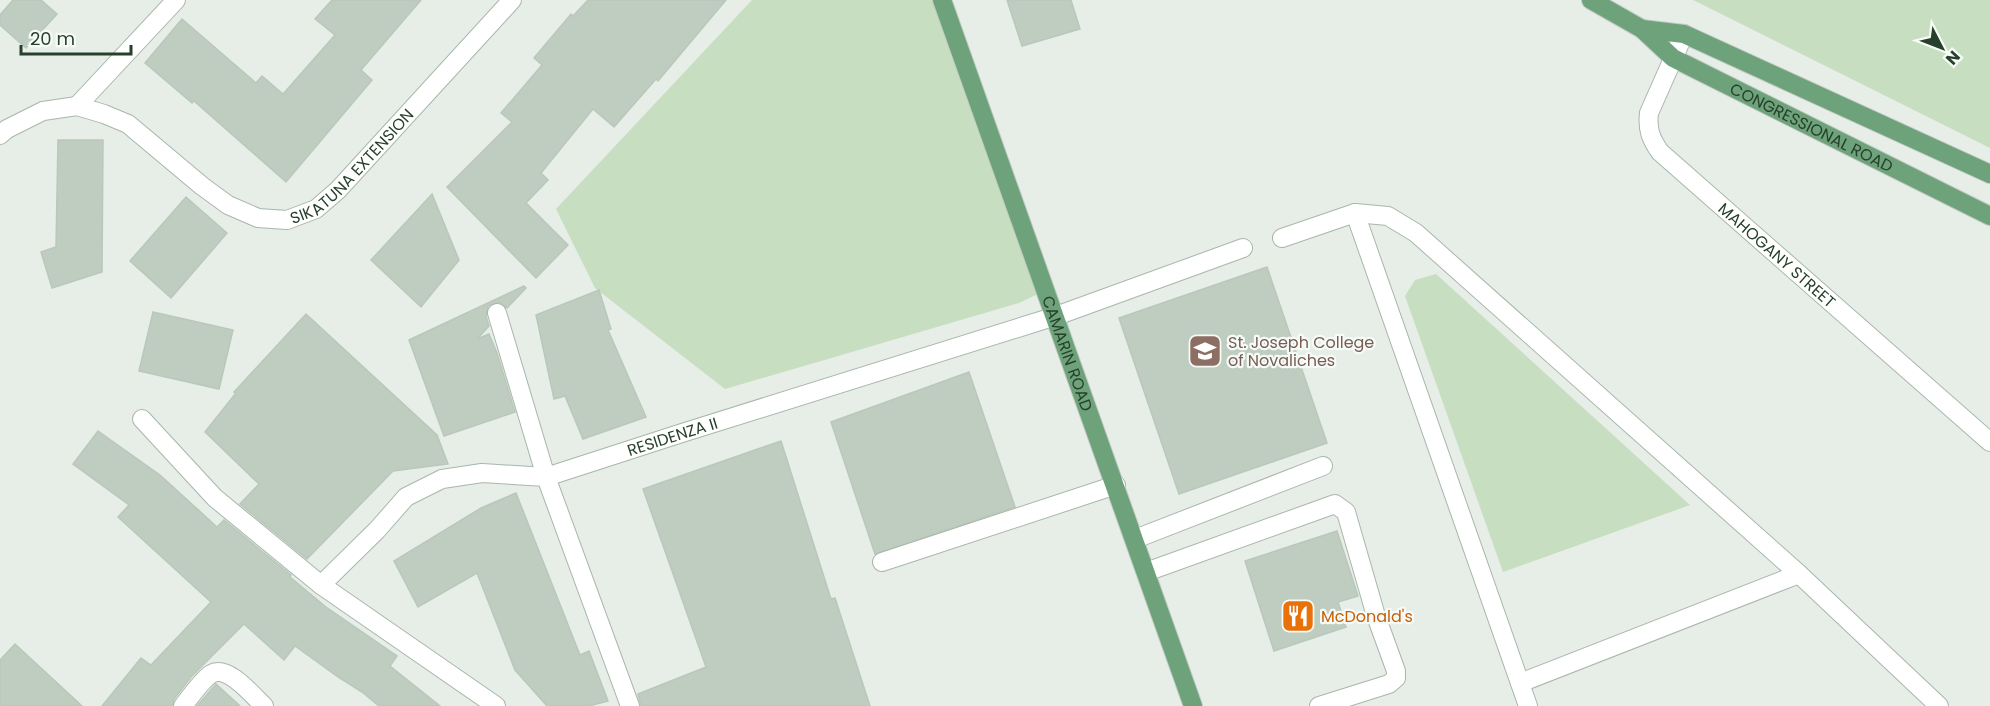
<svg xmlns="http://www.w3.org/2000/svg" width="1990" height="706" font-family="Poppins,sans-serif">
<rect width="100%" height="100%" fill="#e6eee7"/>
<g fill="#c7dec1">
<path d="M752,0h182l106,293 -21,10 -294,86 -130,-101 -39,-79z"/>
<path d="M1693,0h297v148z"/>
<path d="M1436,274l254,231 -187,67 -98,-276 10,-16z"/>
</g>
<g fill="#bfccc0" stroke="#b9c8ba" stroke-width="1.5">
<path d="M13,0h28l16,14 -31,34 -26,-23v-10z"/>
<path d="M332,0h89l-60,70 11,10 -86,102 -92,-81 -2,2 -47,-40 37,-44 74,64 6,-7 21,18 52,-59 -20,-16z"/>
<path d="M588,0h138l-68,81 -2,-2 -42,48 -21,-18 -52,64 7,7 -22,23 42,42 -32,33 -89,-91 65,-65 -11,-9 41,-48 -8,-7 37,-44 2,2z"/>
<path d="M1007,0h64l9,29 -58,17z"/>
<path d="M58,140h45l-1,132 -50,16 -11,-36 15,-5z"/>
<path d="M432,194l27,66 -38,47 -50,-47z"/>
<path d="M186,197l41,36 -56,65 -41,-37z"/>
<path d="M1267,267l60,176 -148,51 -60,-176z"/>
<path d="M524,286l2,2 -19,20 -8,-6 -11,4 -2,10 3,10 -12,13 12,-5 8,19 18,59 -71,24 -35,-96z"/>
<path d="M599,290l12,39 -3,1 38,87 -63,22 -18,-43 -11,3 -18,-84z"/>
<path d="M153,312l80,18 -14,59 -80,-18z"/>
<path d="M306,314l131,121 11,29 -55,7 -86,88 -67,-55 19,-20 -54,-52 31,-39 -2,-1z"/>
<path d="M969,372l46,135 -140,47 -44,-132z"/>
<path d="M98,431l62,44 57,52 7,-7 67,55 -1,2 36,30 71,49 -7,10 50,40h-61l-17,-14 -24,-15 -43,-31 -11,14 -40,-36 -53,53 -17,22 -2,7h-70l39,-48 10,7 60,-63 -93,-85 11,-12 -56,-41z"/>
<path d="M781,441l50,158 4,-1 35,108h-229l-3,-12 68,-27 -63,-178z"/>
<path d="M516,493l64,162 9,-4 19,50 -19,5h-42l-32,-36 -38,-97 -59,34 -24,-46 87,-53z"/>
<path d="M1337,531l21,65 -20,6 8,25 -72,24 -29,-90z"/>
<path d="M15,644l67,62h-82v-46z"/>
<path d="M216,684l24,22h-43z"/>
</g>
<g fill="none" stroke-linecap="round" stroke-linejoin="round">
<defs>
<g id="minor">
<path id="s1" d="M1684,34l-35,79c-2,17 2,26 11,39l330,290"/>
<path d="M77,106l99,-106"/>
<path id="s2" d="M0,135l7,-6 36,-18 34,-5 27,8 24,10 74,62 26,19 30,13 29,2 29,-11 22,-19 174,-190"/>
<path d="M1355,213l173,493"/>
<path d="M1282,238l73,-25 33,3 28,17 383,341 140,132"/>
<path d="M497,313l49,164 84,229"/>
<path d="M142,419l73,79 106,87 175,121"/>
<path d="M1135,539l188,-73"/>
<path d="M882,562l234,-77"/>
<path d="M1146,572l189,-68 11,8 30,104 20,55v7l-7,6 -70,22"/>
<path id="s3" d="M321,585l56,-55 29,-33 36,-18 40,-6 64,4 136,-44 374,-117 187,-68"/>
<path d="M1520,683l279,-109"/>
<path d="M183,706c7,-9 19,-26 28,-32 17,-10 42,22 53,32"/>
</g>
<g id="major">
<path id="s4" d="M942,0l251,706"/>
<path id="s5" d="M1591,0l51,29 31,29 317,158"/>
<path d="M1642,29l42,5 306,140"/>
</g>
</defs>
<use href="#minor" stroke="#a9b6ab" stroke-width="20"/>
<use href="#major" stroke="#c2cac4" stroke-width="20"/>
<use href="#minor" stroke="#fff" stroke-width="18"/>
<use href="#major" stroke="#6da27a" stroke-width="18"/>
</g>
<defs>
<symbol id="university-square" viewBox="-11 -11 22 22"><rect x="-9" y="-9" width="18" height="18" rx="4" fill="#8d6e63" stroke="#f7fbf7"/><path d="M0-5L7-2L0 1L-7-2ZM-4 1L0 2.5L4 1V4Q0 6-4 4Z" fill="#fff"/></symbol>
<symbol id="restaurant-square" viewBox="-11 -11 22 22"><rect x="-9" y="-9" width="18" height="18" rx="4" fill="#e8710a" stroke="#f7fbf7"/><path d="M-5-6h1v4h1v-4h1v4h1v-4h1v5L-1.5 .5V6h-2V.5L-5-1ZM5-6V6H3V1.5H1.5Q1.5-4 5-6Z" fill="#fff"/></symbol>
</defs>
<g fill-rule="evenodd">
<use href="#university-square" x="1186" y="332" width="38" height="38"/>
<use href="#restaurant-square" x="1279" y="597" width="38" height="38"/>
</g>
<g text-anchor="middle" stroke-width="4.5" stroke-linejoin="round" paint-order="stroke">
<g font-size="16" fill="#26402c" stroke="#f7fbf7">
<text dy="6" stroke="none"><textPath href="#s5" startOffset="256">CONGRESSIONAL ROAD</textPath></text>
<text dy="6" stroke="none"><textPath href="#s2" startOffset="414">SIKATUNA EXTENSION</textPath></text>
<text dy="6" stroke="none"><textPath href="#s1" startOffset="284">MAHOGANY STREET</textPath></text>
<text dy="6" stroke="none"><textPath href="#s4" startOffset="375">CAMARIN ROAD</textPath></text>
<text dy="6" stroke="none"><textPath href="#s3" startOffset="400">RESIDENZA II</textPath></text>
</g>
<g font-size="16" fill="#785e54" stroke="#f7fbf7" text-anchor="start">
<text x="1228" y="348">St. Joseph College<tspan x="1228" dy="18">of Novaliches</tspan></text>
</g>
<g font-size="16" fill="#c56008" stroke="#f7fbf7" text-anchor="start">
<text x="1321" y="622">McDonald's</text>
</g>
</g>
<g transform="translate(1942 48) rotate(132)" stroke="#f7fbf7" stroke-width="4.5" paint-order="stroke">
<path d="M0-4.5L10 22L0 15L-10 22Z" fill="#26402c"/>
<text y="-9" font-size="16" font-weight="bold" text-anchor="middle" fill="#26402c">N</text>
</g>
<path d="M21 45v9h110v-9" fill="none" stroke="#26402c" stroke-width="3"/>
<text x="30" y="45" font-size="18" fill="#26402c" stroke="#f7fbf7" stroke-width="4.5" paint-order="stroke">20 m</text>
</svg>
